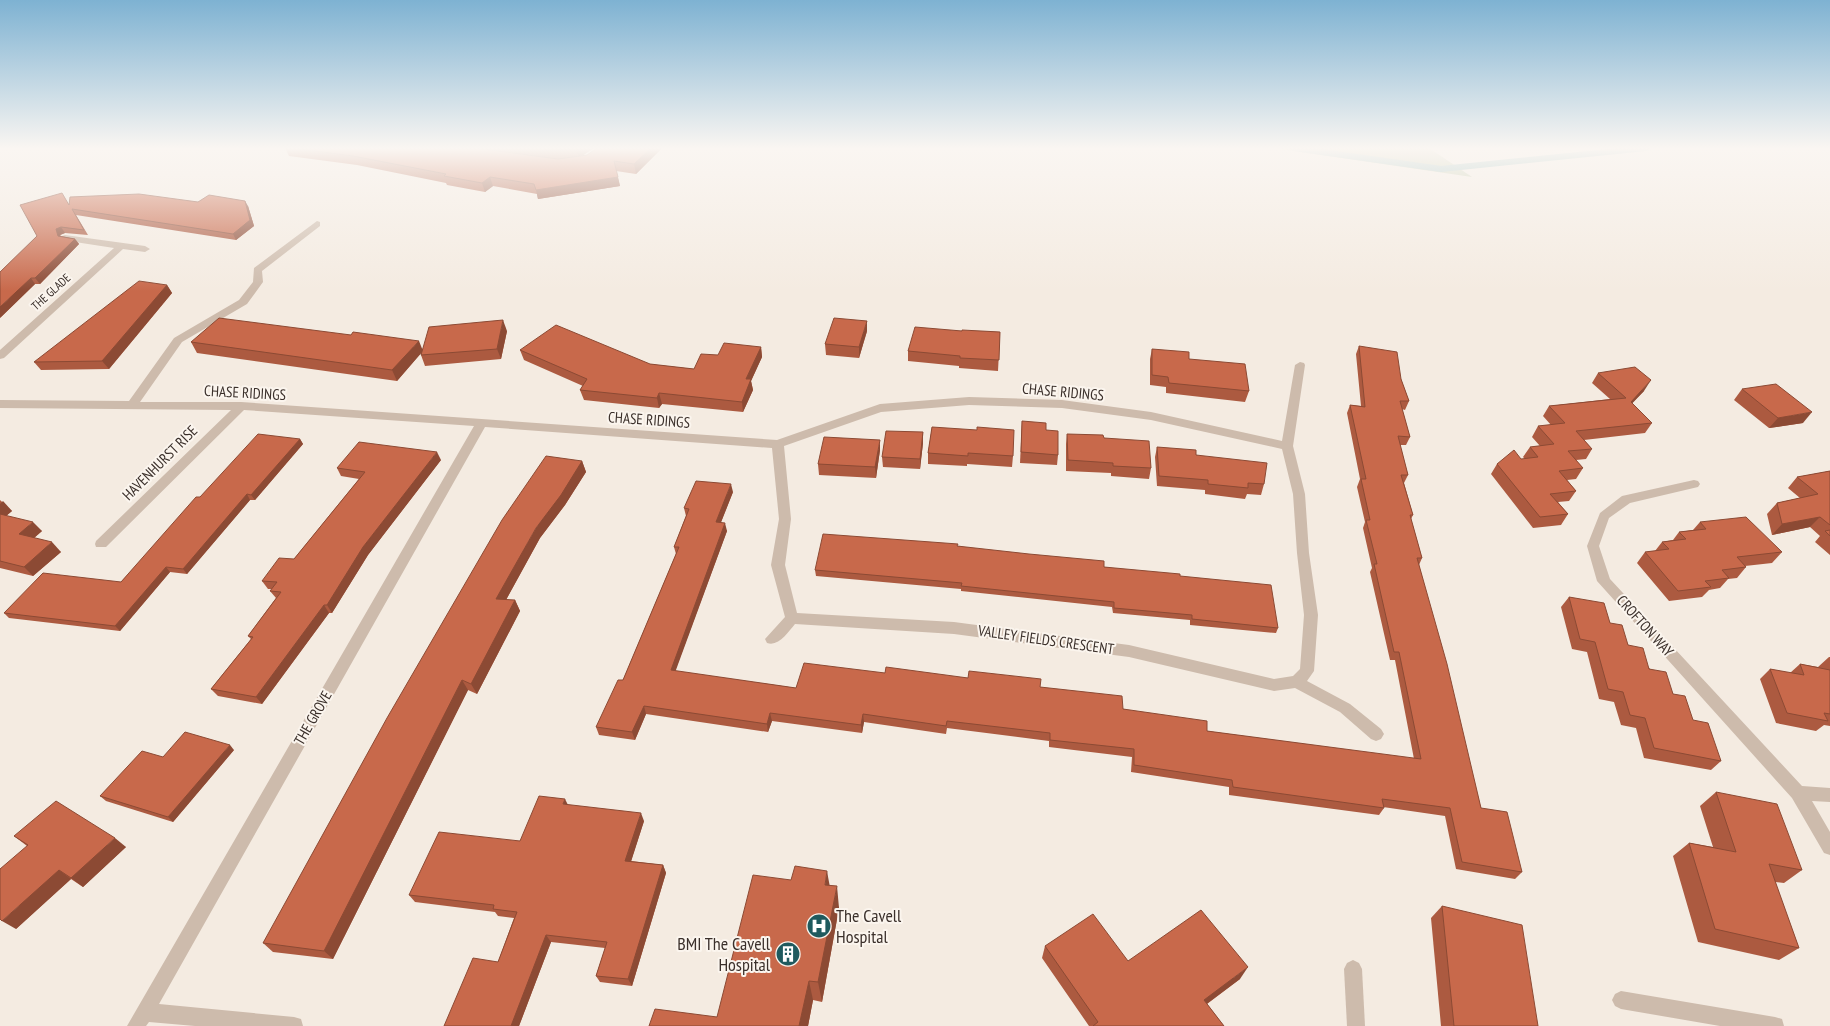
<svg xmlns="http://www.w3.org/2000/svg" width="1830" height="1026" font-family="'PT Sans Narrow',sans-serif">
<rect width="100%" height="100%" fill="#f4ebe1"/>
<path fill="#b8c4a0" d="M1273,148h156l43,29z"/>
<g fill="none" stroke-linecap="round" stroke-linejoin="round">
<path stroke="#7fb0b2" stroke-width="6" d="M1294,148l147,21 205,-21"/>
<g fill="#cdbbac" fill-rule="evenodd">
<path d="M317,221l3,1v4l-58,45 1,11 -16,22 -65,38 -42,60h101l536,38 103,-36 89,-7 93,3 89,12 131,29 13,-76 5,-3 4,1 1,2 -12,81 12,48 4,59 9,62 -4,56 -7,10 43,23 31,25 3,5 -3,5 -5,2 -5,-2 -31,-27 -45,-24 -21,3 -145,-34 -175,-23 -159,-10c-7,8 -16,23 -28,19l-2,-4 20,-22 -14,-52 8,-46 -7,-71 -287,-21 -326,577 135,13 7,2 2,7h-108l-46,-4 -3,4h-19l347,-600 -230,-16 -138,137h-10l-1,-3 1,-3 135,-131 -231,-2v-8l129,1 45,-63 65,-38 14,-18 1,-14zM969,405l93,3 89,12 131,29 11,45 4,59 7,62 -4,54 -7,7 -19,3 -145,-34 -175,-23 -157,-9 -12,-48 6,-46 -7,-73 97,-34z"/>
<path d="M65,235l80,11 5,3 -5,3 -22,-3 -119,109 -4,1v-9l114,-102 -52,-8v-4z"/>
<path d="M1694,480l4,1 2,3 -2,3 -68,16 -21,15 -10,28 11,33 192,207 28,2v14l-18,-1 18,31v23l-6,-2 -32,-55 -195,-217 -10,-35 13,-33 22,-17z"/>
<path d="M1353,960l6,3 3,6 3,57h-18l-3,-57 3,-6z"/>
<path d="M1621,991l154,26 7,2 2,7h-64l-99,-17 -6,-3 -3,-6 3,-6z"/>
</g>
</g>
<g fill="#ac5a40">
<path d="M285,148h309l-11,7h4l10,-7h65l-26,26 -20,-3 4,15 -82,13 -1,-5 -44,-8 -8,6 -38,-7 -1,-2 -89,-18 -68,-9z"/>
<path d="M198,202l50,4 6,20 -18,14 -160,-25 12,20 -23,-2 -5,2 1,1 14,3 4,5 -39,40h-5l-35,34 37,-82 32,-31z"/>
<path d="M167,285l5,8 -63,76 -68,1 -7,-8z"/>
<path d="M507,331l-6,28 -76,7 -4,-11v-2l-24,28 -200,-28 -6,-11 160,-7 72,14z"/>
<path d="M867,331l-8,27 -33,-3 -1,-11z"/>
<path d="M962,331l38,1 -2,39 -39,-3v-2l-51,-5v-10z"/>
<path d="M1359,346l42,33 8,22 -4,9 -3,-1 8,28 -4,8h-6l8,30 -4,8 9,32 -2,4 11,39 -3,7 62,243 41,64 -7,7 -59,-10 -11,-53 -62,-9 1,1 -5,7 -150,-20v-8l-98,-15 1,-15 -83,-10v-6l-102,-13 -1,6 -82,-12 -2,11 -90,-12 -4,11 -122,-18 -11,26 -36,-5 -3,-8 27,-47 53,-126 -2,-7 12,-31 -2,-8 49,-16 -12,30 6,9 -52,140 121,17 89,-15 83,5 72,9 167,44 207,28 -19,-99h-5l-20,-88 2,-4 -9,-40 2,-6 -8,-35 3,-8 -13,-66 3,-8 11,1 -5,-52z"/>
<path d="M761,347l1,10 -11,24 2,9 -10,22 -81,-8 -3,4 -75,-8 -4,-10 3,-4 -59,-26 -4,-10 174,19 24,-14z"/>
<path d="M1152,349l37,10 60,32 -4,11 -79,-9v-6l-16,-2v-26z"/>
<path d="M1598,373l46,18 -12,12 20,20 -7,10 -61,7 8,9 -6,10 -10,1 7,8 -7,11 -9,1 9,11 -7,10 -11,1 10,12 -7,11 -28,3 -42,-54 6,-10 28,-5 -2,-2 7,-10 10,-1 -8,-9 6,-11 13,-1 -8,-9 6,-10 61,-7 -18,-16z"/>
<path d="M1742,389l61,34 -34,5 -35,-28z"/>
<path d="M1022,421l24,9 12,25 -1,10 -37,-2z"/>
<path d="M932,427l81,29 -1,11 -45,-3v2l-39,-2v-11z"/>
<path d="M923,432v11l-3,26 -37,-2 -1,-10z"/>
<path d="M1067,434l37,4 47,30 -2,11 -38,-3v-3l-45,-2v-27z"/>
<path d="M300,439l3,5 -48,56h-5l-63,74 -17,-2 -50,59 -111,-13 -5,-5 117,-31 79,-85z"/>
<path d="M1157,447l39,8 68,29 -3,11 -14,-1 -2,5 -40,-5v-4l-48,-4 -2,-29z"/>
<path d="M880,450l-4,28 -57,-3 -1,-11z"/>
<path d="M441,460l-73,95 -36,58h-3l-67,91 -44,-8 -7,-7 40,-50 -3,-3 28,-38 -6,-7 2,-2h-4l-6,-8 32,-22 65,-80 -18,-3 -4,-8z"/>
<path d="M582,461l4,11 -21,33 -25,33 -34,62h9l5,11 -43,83 -9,-4 -135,269 -60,-7 -10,-9z"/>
<path d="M1830,471v84l-15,-13 5,-6 -10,-9 -38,8 -5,-21 10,-11 23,-5 -12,-10 9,-11z"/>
<path d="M0,500l12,11 -6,5 36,15 -8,7 27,14 -28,24 -33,-8z"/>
<path d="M1700,522l82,30 -10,11 -27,3 1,1 -9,11 -9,1 -8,9 -11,2 -7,7 -33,4 -32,-38 8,-11 10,-1 7,-9 11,-2 6,-8 14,-2z"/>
<path d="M957,546l147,21 76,9 98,52 -2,5 -86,-8v-5l-77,-7 -1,-6 -151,-16v-2l-145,-13 -1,-6z"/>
<path d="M1569,597l41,26 18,22 45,49 48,67 -10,9 -67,-12 -8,-30 -15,-3 -7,-23 -15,-3 -12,-47 -15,-3 -11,-42z"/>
<path d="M1829,657h1v69l-6,-1 -8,6 -40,-8 -16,-44 10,-10 20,4 10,-9 18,3z"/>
<path d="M234,750l-61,72 -67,-21 -6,-5 63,-39z"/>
<path d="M1716,792l86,78 -18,13 -9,-1 24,66 -20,12 -81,-18 -25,-86 16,-13 24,4 -13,-41z"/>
<path d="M568,805l76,16 -13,40 32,4 3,8 -34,113 -32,-4 -4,-6 9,-28 -54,-6 -32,84h-75l54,-64 16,-44 -16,-2 -3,-4 -80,-10 -6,-7 111,-54z"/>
<path d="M14,836l112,11 -43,40 -12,-8 -55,50 11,-83z"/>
<path d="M829,885l10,23 -17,94 -9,-2 -5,26h-159l68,-9z"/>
<path d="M1442,906l96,120h-97l-10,-108z"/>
<path d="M1045,946l83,15 112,18 -33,25 17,22h-135l-47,-68z"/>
</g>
<g fill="#8c4a34">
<path d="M578,148h16l-15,10 -3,-9z"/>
<path d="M651,148h11l-26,26 -2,-10z"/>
<path d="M490,177l3,9 -8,6 -3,-9z"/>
<path d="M618,177l2,9 -82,13 -2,-9z"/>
<path d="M245,201l3,5 6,20 -18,14 -3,-6z"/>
<path d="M61,227l4,6 -5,2 2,7 -4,-6 -2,-7z"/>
<path d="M75,239l4,5 -39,40 -5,-6z"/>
<path d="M31,278l4,6 -35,34v-11z"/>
<path d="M167,285l5,8 -63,76 -7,-8z"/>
<path d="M503,320l4,11 -6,28 -4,-10z"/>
<path d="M867,321v10l-8,27v-11z"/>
<path d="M419,341l4,10 -26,30 -5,-11z"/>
<path d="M761,347l1,10 -11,24 2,9 -10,22 -1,-10 4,-23z"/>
<path d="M1651,380l-7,11 -20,21 7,-10z"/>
<path d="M659,393l3,11 -3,4 -2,-10z"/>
<path d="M1812,412l-9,11 -34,5 9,-10z"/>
<path d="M923,432v11l-3,26v-10z"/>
<path d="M300,439l3,5 -48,56 -4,-5z"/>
<path d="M880,440v10l-4,28 -1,-11z"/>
<path d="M437,452l4,8 -73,95 -36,58 -5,-8 36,-58z"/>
<path d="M582,461l4,11 -21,33 -25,33 -39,71 -5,-10 40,-71z"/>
<path d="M731,484l2,8 -15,38 -2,-8z"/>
<path d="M247,494l3,6 -63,74 -4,-5z"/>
<path d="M3,501l9,10 -12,10v-17z"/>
<path d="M1820,517l-10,10 -38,8 10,-11z"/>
<path d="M33,522l9,9 -15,13 -8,-10z"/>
<path d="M725,523l2,8 -54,147 -2,-8z"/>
<path d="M52,542l9,10 -28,24 -9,-9z"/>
<path d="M166,567l4,5 -50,59 -5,-5z"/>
<path d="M515,600l5,11 -43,83 -6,-10z"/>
<path d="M324,605l5,8 -67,91 -6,-7z"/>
<path d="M462,680l6,10 -135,269 -9,-8z"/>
<path d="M644,706l2,8 -11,26 -3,-8z"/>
<path d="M770,713l2,8 -4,11 -1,-8z"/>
<path d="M863,714l1,8 -2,11 -1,-8z"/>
<path d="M230,745l4,5 -61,72 -5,-5z"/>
<path d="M565,799l4,8 -6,-3z"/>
<path d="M641,813l3,8 -15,47 -4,-7z"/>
<path d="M115,838l11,9 -43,40 -12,-9z"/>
<path d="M663,865l3,8 -34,113 -4,-7z"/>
<path d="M59,870l12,9 -55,50 -14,-8z"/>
<path d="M827,871l4,22 -6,-8z"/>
<path d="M837,886l2,22 -17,94 -4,-20z"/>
<path d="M546,935l5,7 -32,84h-8z"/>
<path d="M1248,967l-8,12 -43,32 7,-11z"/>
<path d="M809,981l4,19 -5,26h-9z"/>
</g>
<g fill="#c8694b" stroke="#8c4a34">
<path d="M292,148h184l82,11 29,-4 10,-7h54l-17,16 -20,-3 4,16 -82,13 -2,-6 -44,-7 -8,6 -38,-7 2,-2 -93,-18z"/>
<path d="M535,148h43l-2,1 -24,1z"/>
<path d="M62,193l7,12 1,-8 69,-3 59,8 11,-7 36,6 5,19 -17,14 -161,-25 12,21 -23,-3 -5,2 2,7 17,3 -40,39h-4l-31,29v-35l37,-36 -17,-31z"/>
<path d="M139,281l28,4 -65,76 -68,1z"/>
<path d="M219,318l132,17 2,-3 66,9 -27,29 -201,-28z"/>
<path d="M834,318l33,3 -8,26 -34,-3z"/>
<path d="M503,320l-6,29 -76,6 8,-28z"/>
<path d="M556,325l94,39 44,5 7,-15 17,1 6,-12 37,4 -15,32h5l-9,23 -83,-9 -2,5 -77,-8 7,-11 -67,-29z"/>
<path d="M915,327l47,4v-1l38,2 -1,28 -39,-2v-2l-52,-5z"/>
<path d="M1359,346l38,6 4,27 8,22h-9l10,36 -12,-1 10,39h-7l12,40h-3l12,43h-5l30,106 34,144 26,4 15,60 -60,-10 -12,-54 -68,-9 2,9 -151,-21 -1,-7 -98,-15v-16l-84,-9v-7l-103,-12 -1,5 -83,-12 -2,11 -91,-12 -3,11 -123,-18 -12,26 -36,-5 22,-47h5l56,-133h-5l15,-38 -5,-1 12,-27 35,3 -15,38 9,1 -54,147 125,18 8,-25 81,10 1,-6 82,11 1,-7 72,8 -1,8 82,9 1,13 84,12v10l214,28 -22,-107h-5l-20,-88h3l-11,-44h4l-9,-41h5l-16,-74 15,2z"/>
<path d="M1152,349l37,3v7l56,5 4,27 -80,-8 -1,-6 -16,-2z"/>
<path d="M1635,367l16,13 -20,22 21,21 -76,8 16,18 -24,2 15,17 -24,3 17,20 -26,3 18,20 -28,3 -43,-53 17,-14 7,9 17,-2 -8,-10 24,-3 -16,-18 27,-3 -16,-17 77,-8 -28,-25z"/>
<path d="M1776,384l36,28 -34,6 -36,-29z"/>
<path d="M1022,421l24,2v7l12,1v24l-37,-3z"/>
<path d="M932,427l45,3v-3l37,3 -1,26 -45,-3v3l-40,-3z"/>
<path d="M886,431l37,1 -3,27 -38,-2z"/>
<path d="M258,434l42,5 -49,56 -4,-1 -64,75 -17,-2 -51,59 -111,-13 39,-40 78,9 75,-85h4z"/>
<path d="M1067,434l36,1 1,3 45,3 2,27 -38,-2v-3l-45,-3z"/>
<path d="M824,437l56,3 -5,27 -57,-3z"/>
<path d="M359,442l78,10 -74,95 -36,58h-3l-68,92 -45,-8 42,-52 -5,-1 33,-44 -11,-1 7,-9 -15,-1 17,-23 15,1 71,-87 -28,-4z"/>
<path d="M1157,447l39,3v5l71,8 -3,21 -16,-1v5l-40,-4v-4l-49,-4z"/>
<path d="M546,456l36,5 -21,34 -25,33 -40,71 19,1 -44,84 -9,-4 -138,271 -61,-8 124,-225 115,-198z"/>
<path d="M1830,471v54l-10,-8 -38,7 -5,-21 41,-9 -21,-17z"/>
<path d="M0,514l33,8 -14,12 33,8 -28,25 -24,-6z"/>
<path d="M1746,517l36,35 -45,5 9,10 -24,3 7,8 -24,3 6,6 -33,4 -33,-39 24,-3 -7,-7 24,-3 -7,-7 27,-3 -6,-7z"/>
<path d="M1830,530v6l-5,-5z"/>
<path d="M823,534l135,10 -1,2 72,8 75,7v6l76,7v2l91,9 7,43 -86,-9v-4l-78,-7v-6l-153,-16 1,-3 -147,-13z"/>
<path d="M1569,597l35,6 6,20 12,2 6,20 15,3 6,21 17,3 7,22 12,2 8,24 15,3 13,38 -67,-13 -9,-30 -15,-3 -7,-23 -15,-3 -13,-47 -15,-3z"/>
<path d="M1800,664l30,6v44l-6,-1 4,8 -41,-8 -17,-44 34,6z"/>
<path d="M185,732l45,13 -62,72 -68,-21 42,-45 21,6z"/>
<path d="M1716,792l61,12 25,66 -33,-6 30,84 -84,-19 -26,-86 47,9z"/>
<path d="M539,796l26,3 -2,5 78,9 -16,48 38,4 -35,114 -32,-3 11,-34 -61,-7 -35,91h-67l29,-68 25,4 19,-50 -24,-3 1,-4 -85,-10 30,-63 81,9z"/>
<path d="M56,801l59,37 -44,40 -12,-8 -57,51 -2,-2v-50l28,-24 -14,-9z"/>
<path d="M795,866l32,5 -2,14 12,1 -19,96 -9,-1 -10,45h-150l6,-17 62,8 36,-142 38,5z"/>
<path d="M1442,906l80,19 16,101h-84z"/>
<path d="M1201,910l47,57 -44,33 20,26h-131l5,-4 -53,-76 48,-32 35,47z"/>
</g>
<linearGradient id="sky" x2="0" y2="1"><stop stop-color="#7eb2d2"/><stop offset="0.51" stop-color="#faf6f2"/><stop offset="1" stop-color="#faf6f2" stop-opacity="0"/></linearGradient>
<rect width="1830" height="291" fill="url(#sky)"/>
<defs>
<symbol id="hospital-disc" viewBox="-11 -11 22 22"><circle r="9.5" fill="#1f5a5e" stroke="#fbf5ee"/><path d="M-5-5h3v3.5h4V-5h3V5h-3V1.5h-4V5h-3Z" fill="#fff"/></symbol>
<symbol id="building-disc" viewBox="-11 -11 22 22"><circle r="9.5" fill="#1f5a5e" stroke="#fbf5ee"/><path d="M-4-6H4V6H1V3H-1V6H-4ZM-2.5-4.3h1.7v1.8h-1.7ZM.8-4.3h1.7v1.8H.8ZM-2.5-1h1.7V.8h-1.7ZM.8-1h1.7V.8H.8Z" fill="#fff"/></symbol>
</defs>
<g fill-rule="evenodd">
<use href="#hospital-disc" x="805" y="912" width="28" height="28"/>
<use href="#building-disc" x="774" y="940" width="28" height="28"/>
</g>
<g text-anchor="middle" stroke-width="4" stroke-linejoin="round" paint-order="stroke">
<g font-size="12" fill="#3b302b" stroke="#fbf5ee">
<text transform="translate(51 292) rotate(-42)" y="4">THE GLADE</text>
</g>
<g font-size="15" fill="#3b302b" stroke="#fbf5ee">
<text transform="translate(1063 392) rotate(5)" y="5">CHASE RIDINGS</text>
<text transform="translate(245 393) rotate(3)" y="5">CHASE RIDINGS</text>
<text transform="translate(649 420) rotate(4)" y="5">CHASE RIDINGS</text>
<text transform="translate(160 463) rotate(-45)" y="5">HAVENHURST RISE</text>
<text transform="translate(1645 626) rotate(48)" y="5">CROFTON WAY</text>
<text transform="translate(1046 640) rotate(8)" y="5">VALLEY FIELDS CRESCENT</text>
<text transform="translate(313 718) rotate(-60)" y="5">THE GROVE</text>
</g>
<g font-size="18" fill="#3b302b" stroke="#fbf5ee" text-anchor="start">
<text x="836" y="922">The Cavell<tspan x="836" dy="21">Hospital</tspan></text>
<text x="770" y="950" text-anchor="end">BMI The Cavell<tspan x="770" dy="21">Hospital</tspan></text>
</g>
</g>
</svg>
